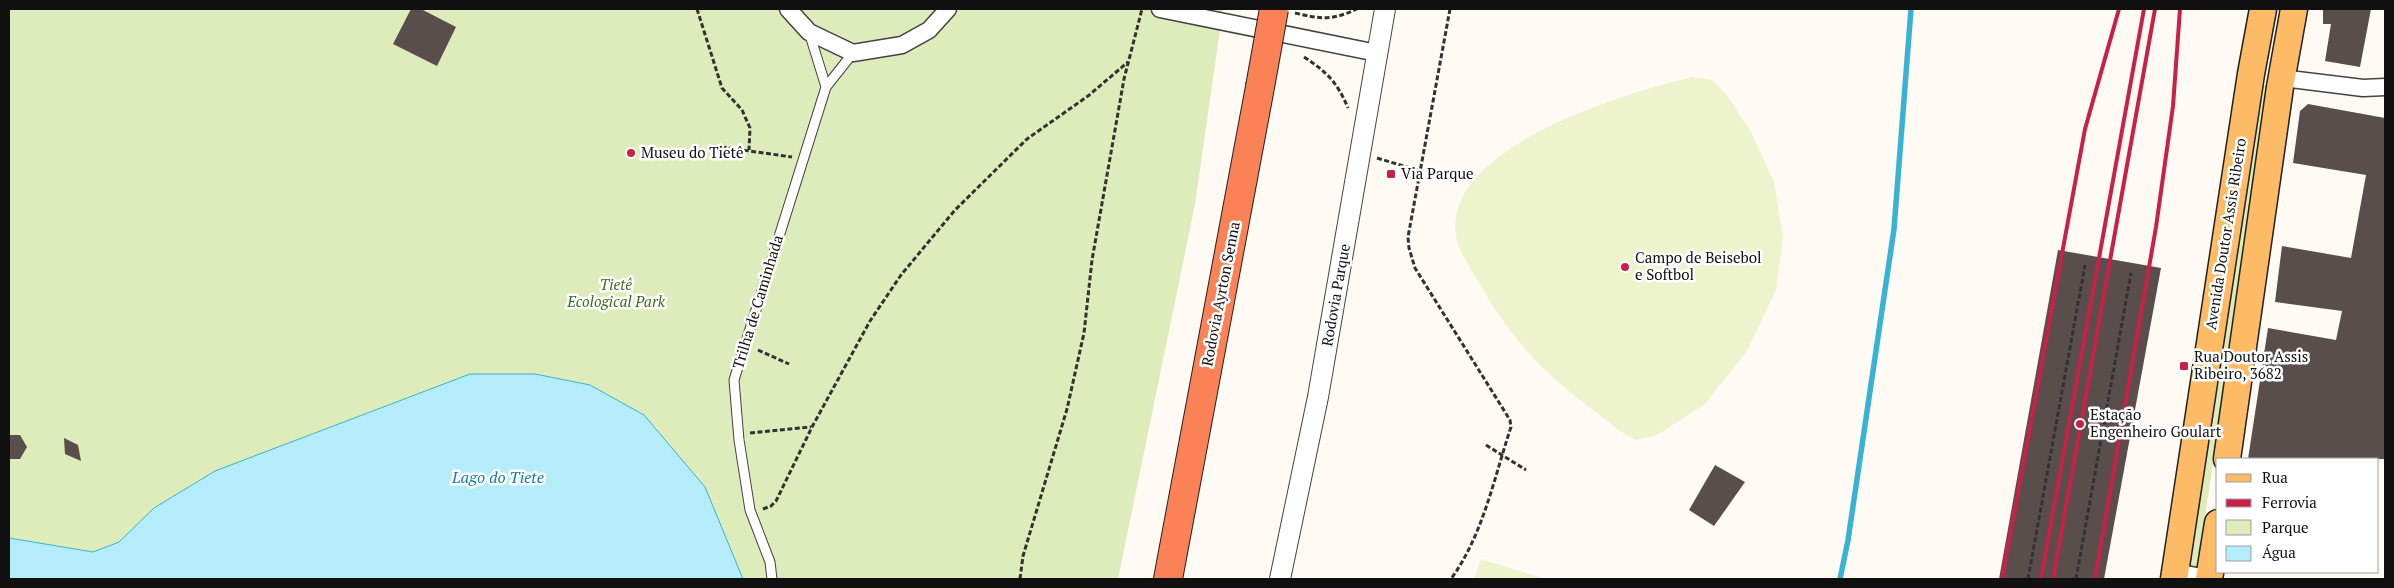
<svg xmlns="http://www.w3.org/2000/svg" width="2394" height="588" font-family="'PT Serif',serif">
<rect width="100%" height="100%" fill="#fffaf3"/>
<g fill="#ddecba">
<path d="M9,9h1214l-28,195 -77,375h-1109z"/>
<path d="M2261,85h8l-70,472 -4,22h-8z"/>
</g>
<g fill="#edf3cc">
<path d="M1693,77l19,3 15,15 25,39 22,48 9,56 -7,52 -29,61 -42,53 -48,31 -21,5 -16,-9c-31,-25 -66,-49 -92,-79 -21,-23 -39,-51 -54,-78 -5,-9 -13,-20 -16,-30 -28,-94 170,-152 235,-167z"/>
<path d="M1481,559l64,20h-71z"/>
</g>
<path fill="#b5ecf9" stroke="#39b3d3" d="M470,374h65l55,11 54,30 61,72 38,92h-734v-41l84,14 26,-10 35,-34 61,-37z"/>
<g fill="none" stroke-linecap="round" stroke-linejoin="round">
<path stroke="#39b3d3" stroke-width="5.5" d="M1840,579l8,-39 46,-311 17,-220"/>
</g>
<g fill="#594e4c">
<path d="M411,9h10l35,18 -19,39 -44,-22z"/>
<path d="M2323,9h48l-11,58 -35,-6 6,-37h-8z"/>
<path d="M2308,104l77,14v341h-137l20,-131 68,12 6,-29 -67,-9 7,-56 69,12 15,-83 -73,-12 7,-52z"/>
<path d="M2058,250l103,18 -57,311h-105z"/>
<path d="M9,435h11l7,12 -7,12h-11z"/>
<path d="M64,438l14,7 3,16 -16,-7z"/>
<path d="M1715,465l30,17 -31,44 -25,-16z"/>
</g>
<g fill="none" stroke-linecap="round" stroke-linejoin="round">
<defs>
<g id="service">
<path d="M809,32l17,55"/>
<path d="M772,579l-2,-17 -20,-52 -11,-70 -5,-60 92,-293 27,-34"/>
</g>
<g id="minor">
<path d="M788,9l21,23 44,21 49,-8 27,-15 19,-21"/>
<path d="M1160,9l217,44"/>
<path d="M2282,78l81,10 22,-1"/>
<path d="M2175,572l38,7"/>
</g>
<path id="tertiary" d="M1280,579l38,-182 67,-388"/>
<g id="primary">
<path d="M2227,459l53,-372 14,-78"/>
<path d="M2174,579l77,-505 12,-65"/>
<path d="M2209,579l9,-56"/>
</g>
<path id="motorway" d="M1168,579l92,-492"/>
</defs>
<use href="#service" stroke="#434343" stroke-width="11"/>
<use href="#minor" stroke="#434343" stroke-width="19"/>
<use href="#tertiary" stroke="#434343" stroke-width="22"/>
<use href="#primary" stroke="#212121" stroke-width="29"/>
<use href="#motorway" stroke="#212121" stroke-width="30"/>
<g stroke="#323232" stroke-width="3" stroke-dasharray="5 2.5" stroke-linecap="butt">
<path d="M697,9l25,79 20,22 8,18 -1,22"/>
<path d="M1450,9l-42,228 1,11 6,20 95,152 1,7c-17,51 -28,108 -60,152"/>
<path d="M1295,13c26,6 36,8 62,-4"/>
<path d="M1304,57c23,15 33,25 44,51"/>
<path d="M714,146l78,11"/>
<path d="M1377,158l43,13"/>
<path d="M758,350l31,14"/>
<path d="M750,433l61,-6"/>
<path d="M1486,445l40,25"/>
<path d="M763,509l8,-3 5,-5 36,-74 58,-106 31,-46 54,-65 72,-71 61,-43 40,-34"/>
<path d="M1020,579l3,-23 44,-147 17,-76 8,-73 32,-181 18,-70"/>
<path d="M2028,579l57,-314"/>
<path d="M2076,579l55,-306"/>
</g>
<use href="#service" stroke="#fff" stroke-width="9"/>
<use href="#minor" stroke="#fff" stroke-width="16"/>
<use href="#tertiary" stroke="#fff" stroke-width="20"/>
<use href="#primary" stroke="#fdbb65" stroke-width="26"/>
<use href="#motorway" stroke="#fa8256" stroke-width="28"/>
<g stroke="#c72148" stroke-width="4">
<path d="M2002,579l83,-450 34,-120"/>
<path d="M2041,579l103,-570"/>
<path d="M2053,579l102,-570"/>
<path d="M2095,579l61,-352 17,-121 7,-97"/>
</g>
<defs>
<path id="motorway-bridge" d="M1260,87l14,-78"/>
</defs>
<use href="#motorway-bridge" stroke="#212121" stroke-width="30" stroke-linecap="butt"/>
<use href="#motorway-bridge" stroke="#fa8256" stroke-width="28"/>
</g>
<g fill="#c72148" stroke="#fff" stroke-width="2">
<circle cx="631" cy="153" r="5"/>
<rect x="1386" y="169" width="10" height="10" rx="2.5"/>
<circle cx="1625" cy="267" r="5"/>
<rect x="2179" y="361" width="10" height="10" rx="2.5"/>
<circle cx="2080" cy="424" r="5"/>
</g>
<g text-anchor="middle" stroke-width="5" stroke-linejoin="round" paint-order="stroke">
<g font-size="15" fill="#101010" stroke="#fff" text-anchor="start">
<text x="641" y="158">Museu do Tietê</text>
<text x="1401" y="179">Via Parque</text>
<text x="1635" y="263">Campo de Beisebol<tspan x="1635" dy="17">e Softbol</tspan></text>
<text x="2194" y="362">Rua Doutor Assis<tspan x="2194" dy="17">Ribeiro, 3682</tspan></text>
<text x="2090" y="420">Estação<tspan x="2090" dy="17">Engenheiro Goulart</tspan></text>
</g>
<g font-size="15" fill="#101010" stroke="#fff">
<text transform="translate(2226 234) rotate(-81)" y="5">Avenida Doutor Assis Ribeiro</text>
<text transform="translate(1221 294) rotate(-79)" y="5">Rodovia Ayrton Senna</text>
<text transform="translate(1336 295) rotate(-80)" y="5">Rodovia Parque</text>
<text transform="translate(758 302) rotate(-73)" y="5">Trilha de Caminhada</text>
</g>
<g font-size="15" font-style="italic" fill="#3c6c1c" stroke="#fff">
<text x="616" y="290">Tietê<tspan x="616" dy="17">Ecological Park</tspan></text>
</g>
<g font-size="16" font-style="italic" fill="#127ea1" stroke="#fff">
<text x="498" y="483">Lago do Tiete</text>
</g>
</g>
<rect width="2394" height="588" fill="none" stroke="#101010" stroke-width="20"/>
<rect x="2216" y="458" width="162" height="115" fill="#ffffff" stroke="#9f9f9f"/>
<rect x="2226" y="474" width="25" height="8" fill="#fdbb65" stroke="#9f9f9f"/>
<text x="2262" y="483" font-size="15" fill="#101010">Rua</text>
<rect x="2226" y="499" width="25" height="8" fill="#c72148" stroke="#9f9f9f"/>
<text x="2262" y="508" font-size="15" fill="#101010">Ferrovia</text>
<rect x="2226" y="520" width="25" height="15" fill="#ddecba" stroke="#9f9f9f"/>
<text x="2262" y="533" font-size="15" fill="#101010">Parque</text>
<rect x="2226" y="546" width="25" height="15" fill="#b5ecf9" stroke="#9f9f9f"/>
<text x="2262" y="558" font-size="15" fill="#101010">Água</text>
</svg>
